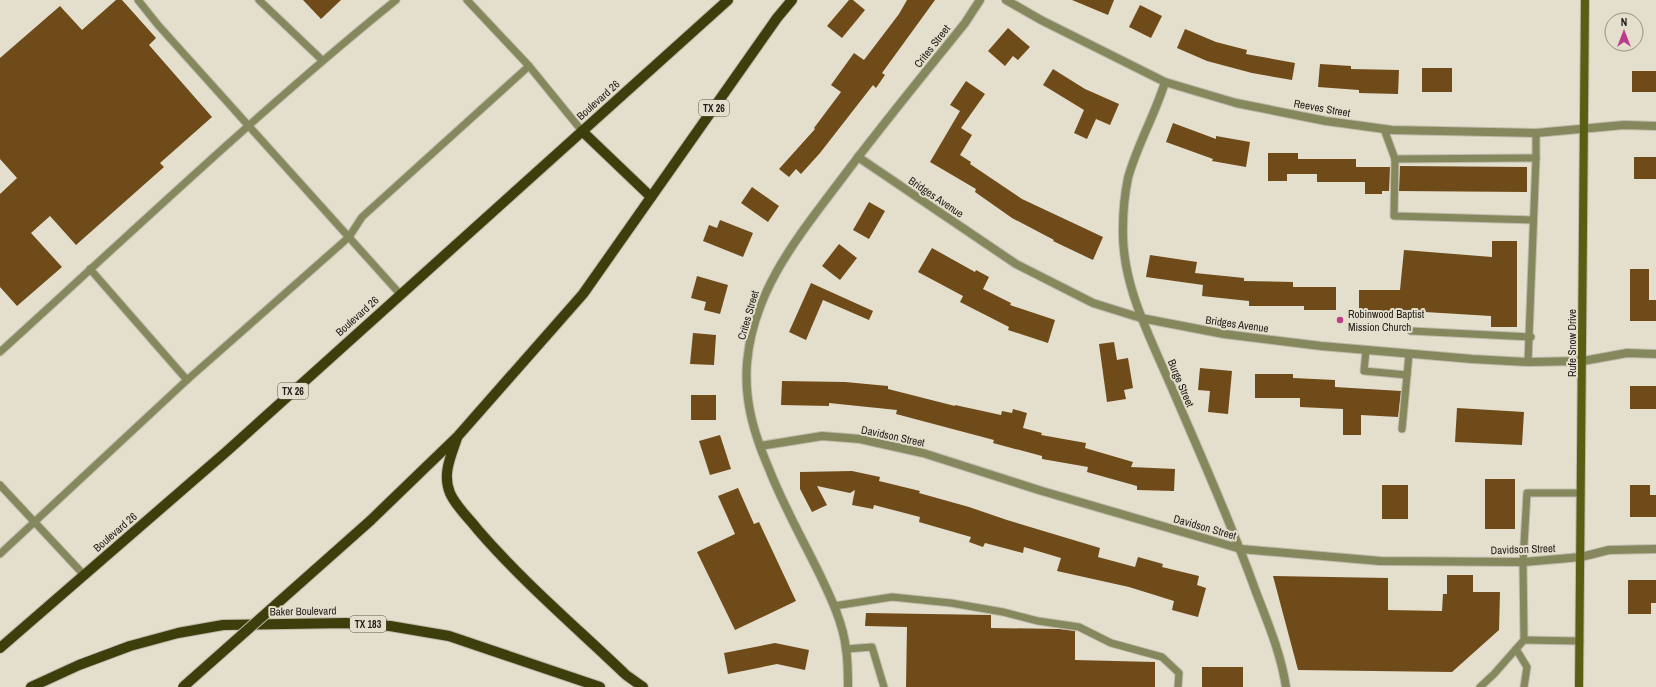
<svg xmlns="http://www.w3.org/2000/svg" width="1656" height="687" font-family="'Archivo Narrow',sans-serif">
<rect width="100%" height="100%" fill="#e4decd"/>
<g fill="#6f4b1a">
<path d="M116,0h6l34,38 -7,7 63,72 -52,46 4,4 -88,78 -26,-29 -19,17 31,34 -45,39 -17,-19v-93l17,-16 -17,-19v-101l60,-52 22,24z"/>
<path d="M303,0h38l-20,19z"/>
<path d="M849,0h4l12,10 -23,28 -15,-12z"/>
<path d="M907,0h28l-53,73 3,2 -9,13 -3,-3 -53,68 -19,21 -5,-5 -7,8 -10,-8 36,-40 -1,-1 27,-36 -10,-7 23,-32 10,7 35,-46z"/>
<path d="M1072,0h42l-6,15z"/>
<path d="M1140,5l22,11 -11,22 -22,-11z"/>
<path d="M1008,28l22,19 -12,13 -5,-4 -8,10 -17,-15z"/>
<path d="M1185,29l31,13 31,8 -1,4 49,9 -3,17 -40,-7 -45,-12 -30,-13z"/>
<path d="M1320,64l31,2v3l48,1 -1,24 -39,-1v-3l-41,-3z"/>
<rect x="1422" y="68" width="30" height="24"/>
<path d="M1053,69l32,20 34,15 -9,21 -14,-6 -9,20 -13,-6 10,-23 -41,-25z"/>
<rect x="1632" y="71" width="24" height="21"/>
<path d="M966,81l19,13 -24,34 11,7 -12,20 11,7 -1,2 52,35 81,38 -10,23 -40,-19 1,-1 -42,-22 -37,-26 1,-3 -46,-27 30,-51 -10,-6z"/>
<path d="M1173,123l43,16v-3l34,6 -4,25 -34,-6 1,-2 -47,-17z"/>
<path d="M1268,153h30v6h58v8h34l-1,24h-7v3h-17v-12h-48v-8h-30v7h-19z"/>
<rect x="1634" y="157" width="22" height="22"/>
<path d="M1400,166l127,1v25l-128,-1z"/>
<path d="M752,187l27,19 -11,16 -27,-19z"/>
<path d="M869,202l16,9 -16,28 -16,-9z"/>
<path d="M720,220l33,13 -10,24 -40,-16 6,-16 8,3z"/>
<path d="M1492,241h25v86h-26v-11l-99,-6v5h-33v-25h41l4,-40 88,7z"/>
<path d="M839,244l18,14 -17,22 -18,-14z"/>
<path d="M932,248l43,24 1,-2 13,7 -6,12 28,14 -1,2 45,15 -7,23 -40,-13 1,-3 -49,-25 3,-6 -45,-24z"/>
<path d="M1150,255l47,7 -2,11 49,5v3l49,1v5h43v23h-32v-4h-55v-5l-47,-5 1,-11 -57,-8z"/>
<path d="M1630,269h19v31h7v21h-26z"/>
<path d="M697,276l31,9 -8,29 -16,-4 2,-8 -15,-4z"/>
<path d="M811,283l62,28 -4,9 -46,-20 -17,40 -17,-8z"/>
<path d="M693,333l23,2 -2,30 -24,-1z"/>
<path d="M1114,342l3,18 11,-2 5,30 -9,2 2,9 -19,3 -8,-58z"/>
<path d="M1200,368l32,3 -4,43 -20,-2 2,-21 -12,-1z"/>
<path d="M1255,374h38v4l42,2v7l66,4 -3,26 -37,-2v20h-18v-26l-43,-2v-9h-45z"/>
<path d="M782,381l63,1 43,4v3l67,17v-1l46,10 1,-4 10,2 1,-4 14,4 -4,15 19,5 -1,2 45,8 -1,5 48,14 -2,5 44,2 -1,22 -37,-1v-4l-50,-14 1,-5 -46,-8v-3l-49,-13 1,-3 -98,-26 1,-4 -68,-7v3l-48,-1z"/>
<rect x="1630" y="386" width="26" height="23"/>
<rect x="691" y="395" width="25" height="25"/>
<path d="M1457,408l67,4 -2,33 -67,-3z"/>
<path d="M720,435l11,34 -21,6 -11,-34z"/>
<path d="M852,471l28,6 -1,4 41,10 -1,2 50,14 38,13 93,28 -2,9 37,10 3,-10 25,7 -1,3 37,9 -2,9 9,3 -8,29 -26,-7 2,-9 -45,-14 -72,-16 4,-13 -37,-11 -1,6 -38,-10 -2,4 -14,-5 2,-5 -52,-15 1,-5 -46,-12 -1,4 -21,-4 3,-15 -5,3 -33,-7 10,19 -15,7 -12,-23v-17z"/>
<rect x="1485" y="479" width="30" height="50"/>
<rect x="1382" y="485" width="26" height="34"/>
<path d="M1630,485h20v10h6v22h-26z"/>
<path d="M738,488l16,36 5,-2 37,79 -61,29 -38,-78 38,-18 -17,-38z"/>
<path d="M1447,575h26v17h27l-1,38 -47,42 -154,-2 -25,-94 115,2v32l54,1 1,-17h4z"/>
<path d="M1628,580h28v23h-5v11h-23z"/>
<path d="M866,613l125,2v13l68,1 16,2v29l80,2v25h-249l1,-60 -42,-1z"/>
<path d="M775,643l34,7 -4,20 -28,-6 -49,10 -4,-21z"/>
<rect x="1202" y="667" width="41" height="20"/>
</g>
<g fill="none" stroke-linecap="round" stroke-linejoin="round">
<defs>
<g id="service">
<path d="M138,0l20,25 242,269"/>
<path d="M259,0l63,60"/>
<path d="M467,0l62,66 53,65"/>
<path d="M1384,129l11,30 -1,57 139,4"/>
<path d="M1536,133v25"/>
<path d="M1395,159l141,-1 -8,204"/>
<path d="M90,269l97,111"/>
<path d="M1411,331l120,6"/>
<path d="M1366,350l-2,21 43,4 2,-21"/>
<path d="M0,352c131,-119 259,-241 396,-352"/>
<path d="M1402,429l5,-54"/>
<path d="M0,485l84,90"/>
<path d="M0,554l187,-174 162,-143 13,-20 167,-151"/>
<path d="M834,606l58,-9 59,6 52,9 35,9 41,6 32,16 51,14 17,16 -1,14"/>
<path d="M1524,640l56,1"/>
<path d="M846,649l26,-2 12,40"/>
<path d="M1516,649l11,18 -3,20"/>
<path d="M1480,687l14,-13 30,-34 -1,-78 4,-69h54"/>
</g>
<g id="minor">
<path d="M1006,0l35,20 124,62 71,21 90,18 66,9 144,3 88,-8 32,1"/>
<path d="M1165,82c-10,33 -28,63 -37,96 -3,15 -5,33 -5,49 -2,56 26,108 48,159 29,68 60,136 85,206 12,31 25,62 30,95"/>
<path d="M858,157l158,107 77,39 48,15 83,16 97,12 151,13 56,3 55,-1 44,-8 29,1"/>
<path d="M760,446l62,-10 38,3 63,14 119,38 199,58 139,12 143,1 58,-5 28,-7 47,-1"/>
<path d="M848,687c0,-12 0,-25 -2,-38 -3,-26 -15,-51 -26,-74 -17,-35 -37,-70 -51,-106 -15,-35 -25,-68 -22,-106 6,-74 54,-130 96,-186 39,-52 81,-103 122,-154l15,-23"/>
</g>
<path id="secondary" d="M1579,687l6,-687"/>
<g id="primary">
<path d="M582,131l69,66"/>
<path d="M457,438c-6,18 -15,36 -7,55 6,14 19,25 28,37 45,52 98,97 148,145l17,12"/>
<path d="M370,521l88,-85 125,-142 194,-276 15,-18"/>
<path d="M0,648l226,-196 502,-452"/>
<path d="M31,687l48,-22 51,-19 48,-13 45,-8 123,-2 44,3 59,10 151,51"/>
</g>
</defs>
<use href="#service" stroke="#c0bbac" stroke-width="9"/>
<use href="#minor" stroke="#c0bbac" stroke-width="10"/>
<use href="#secondary" stroke="#c0bbac" stroke-width="10"/>
<use href="#primary" stroke="#c0bbac" stroke-width="12"/>
<use href="#service" stroke="#84885c" stroke-width="7"/>
<use href="#minor" stroke="#84885c" stroke-width="8"/>
<use href="#secondary" stroke="#5a5e12" stroke-width="8"/>
<use href="#primary" stroke="#3c3f0b" stroke-width="10"/>
<defs>
<path id="primary-bridge" d="M183,687l187,-166"/>
</defs>
<use href="#primary-bridge" stroke="#c0bbac" stroke-width="12" stroke-linecap="butt"/>
<use href="#primary-bridge" stroke="#3c3f0b" stroke-width="10"/>
</g>
<circle fill="#bb3c8a" stroke="#e4decd" stroke-width="1.5" cx="1340" cy="320" r="4"/>
<g text-anchor="middle" stroke-width="4" stroke-linejoin="round" paint-order="stroke">
<g fill="#e4decd" stroke="#59564d" stroke-width="1">
<rect x="699" y="100" width="30" height="16" rx="3"/>
<rect x="278" y="383" width="30" height="16" rx="3"/>
<rect x="350" y="616" width="36" height="16" rx="3"/>
</g>
<g font-size="10" font-weight="bold" fill="#1e1c16">
<text x="714" y="112">TX 26</text>
<text x="293" y="395">TX 26</text>
<text x="368" y="628">TX 183</text>
</g>
<g font-size="11" fill="#1e1c16" stroke="#e4decd">
<text transform="translate(932 46) rotate(-52)" y="4">Crites Street</text>
<text transform="translate(598 100) rotate(-42)" y="4">Boulevard 26</text>
<text transform="translate(1322 108) rotate(10)" y="4">Reeves Street</text>
<text transform="translate(936 197) rotate(34)" y="4">Bridges Avenue</text>
<text transform="translate(748 315) rotate(-74)" y="4">Crites Street</text>
<text transform="translate(357 316) rotate(-42)" y="4">Boulevard 26</text>
<text transform="translate(1237 324) rotate(8)" y="4">Bridges Avenue</text>
<text transform="translate(1572 343) rotate(-90)" y="4">Rufe Snow Drive</text>
<text transform="translate(1181 383) rotate(67)" y="4">Burge Street</text>
<text transform="translate(893 436) rotate(12)" y="4">Davidson Street</text>
<text transform="translate(1205 527) rotate(16)" y="4">Davidson Street</text>
<text transform="translate(115 532) rotate(-41)" y="4">Boulevard 26</text>
<text transform="translate(1523 549) rotate(-2)" y="4">Davidson Street</text>
<text transform="translate(303 611) rotate(-1)" y="4">Baker Boulevard</text>
</g>
<g font-size="11" fill="#1e1c16" stroke="#e4decd" text-anchor="start">
<text x="1348" y="318">Robinwood Baptist<tspan x="1348" dy="13">Mission Church</tspan></text>
</g>
</g>
<g transform="translate(1624 32)"><circle r="19" fill="#e4decd" stroke="#959084"/>
<path d="M0-3L7 15L0 10L-7 15Z" fill="#bb3c8a"/>
<text y="-6" font-size="11" font-weight="bold" text-anchor="middle" fill="#1e1c16">N</text>
</g>
</svg>
